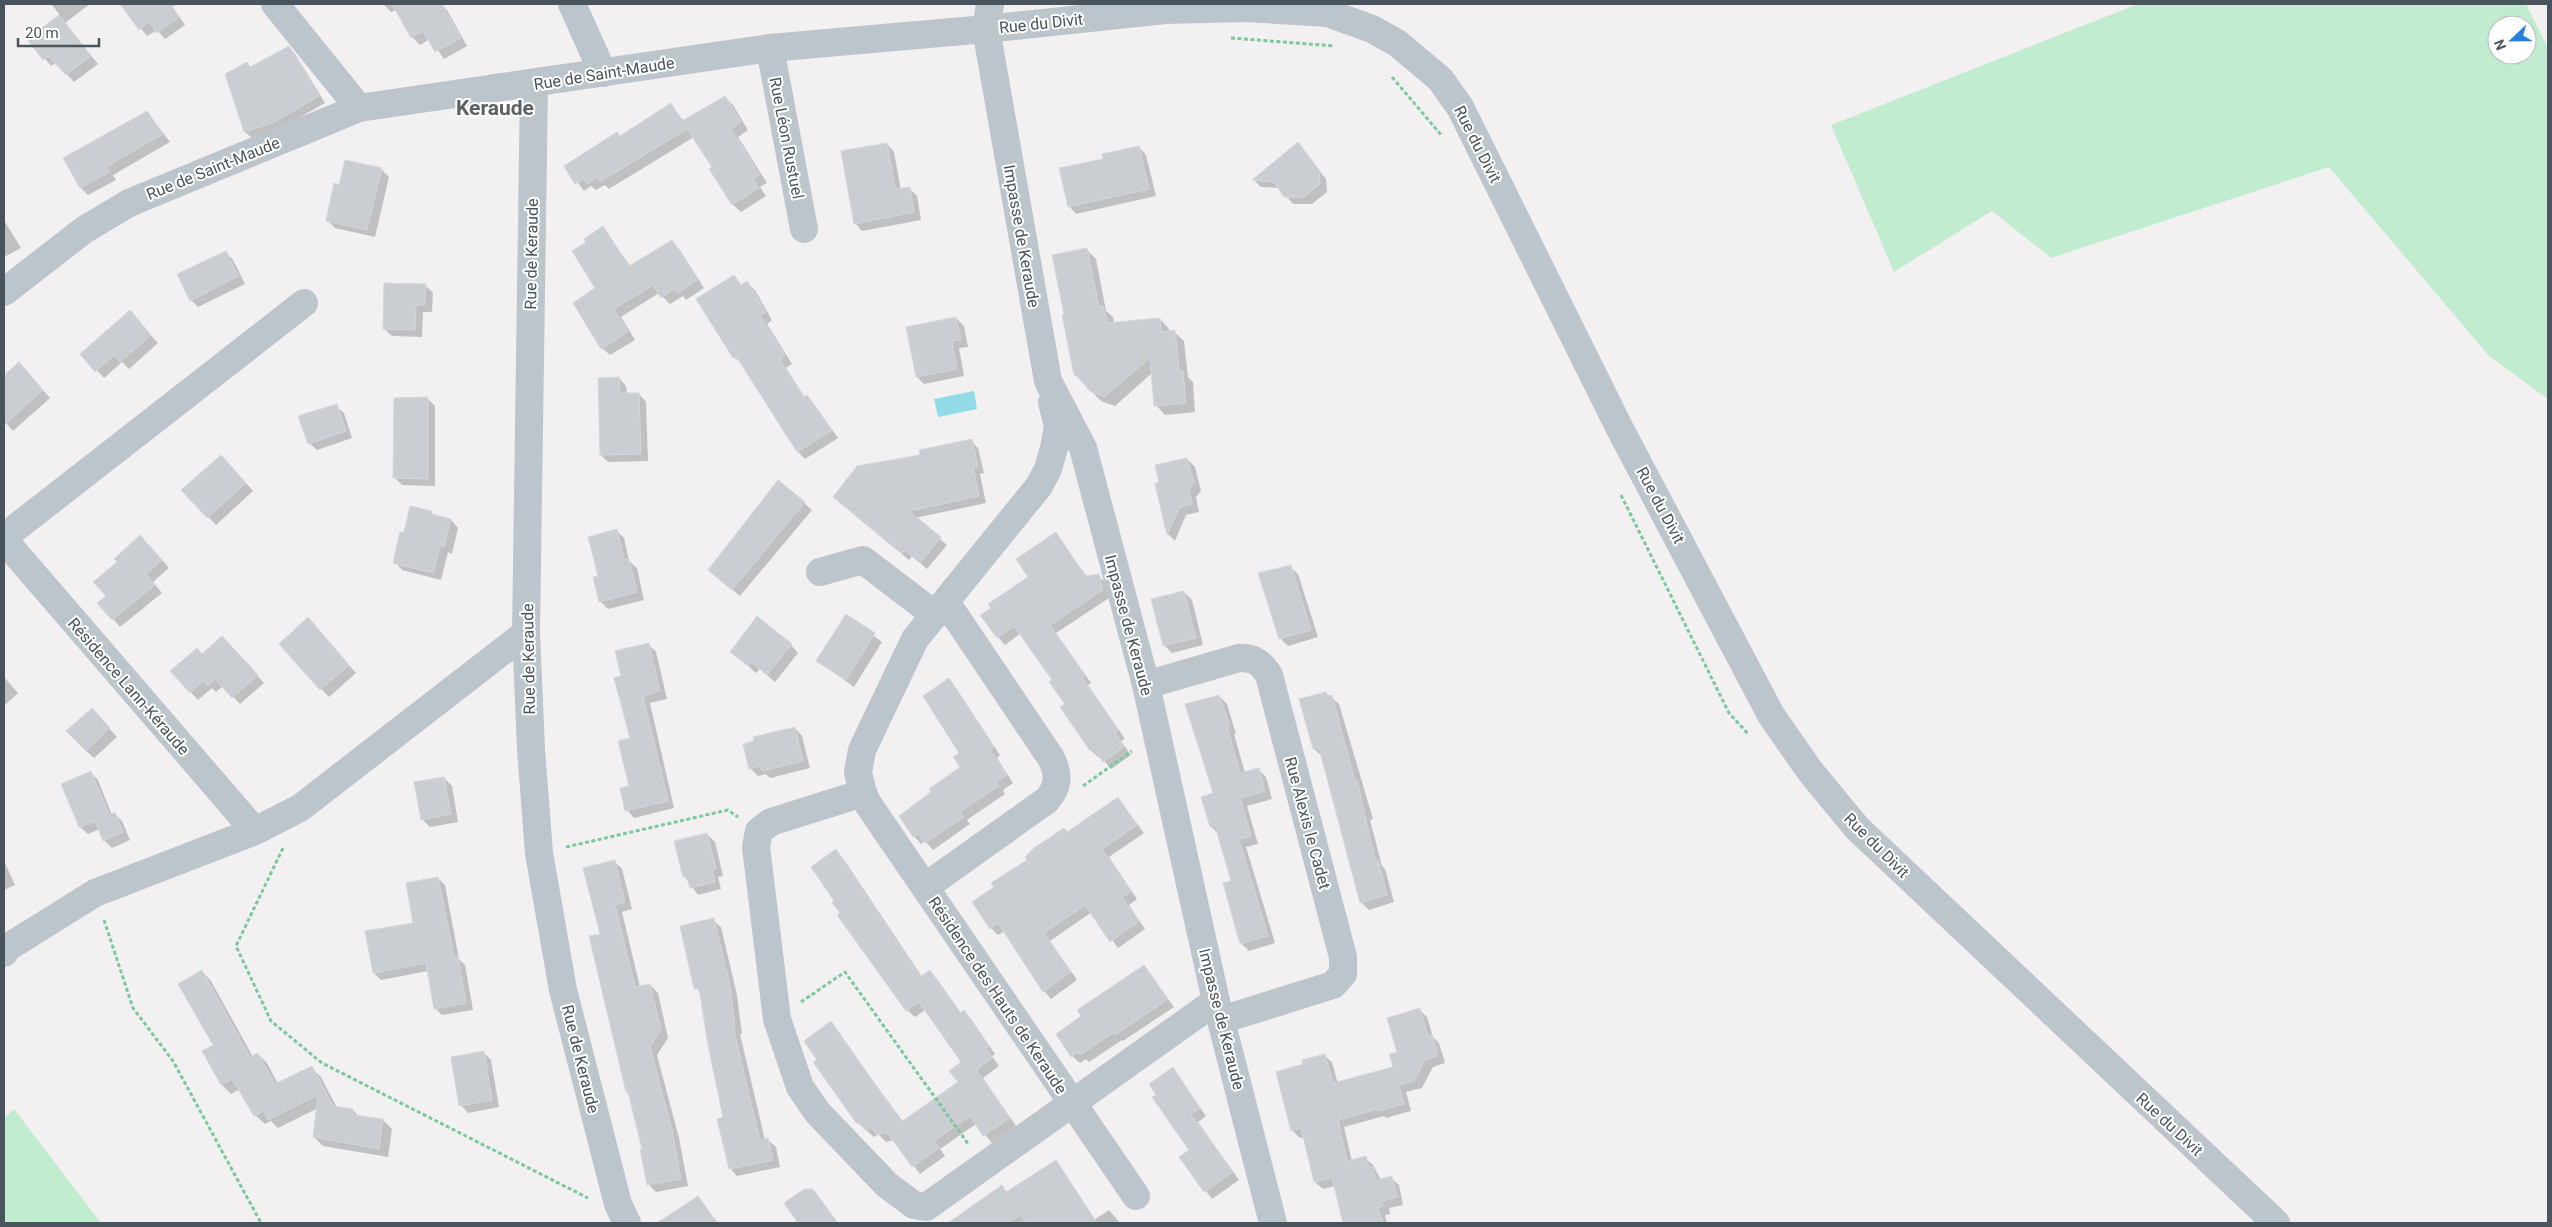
<svg xmlns="http://www.w3.org/2000/svg" width="2552" height="1227" font-family="Roboto,sans-serif">
<rect width="100%" height="100%" fill="#f2f0f0"/>
<g fill="#c2eccf" fill-rule="evenodd">
<path d="M2138,4h388l22,44v351l-59,-43 -160,-189 -278,91 -59,-47 -98,61 -63,-147zM2497,25h30v30h-30z"/>
<path d="M14,1109l87,114h-97v-105z"/>
</g>
<path fill="#92dbe6" d="M974,391l3,18 -39,8 -4,-18z"/>
<g fill="#0003">
<path d="M51,4h39l-25,19 33,41 -24,18 -18,-19 -5,3 -22,-27 31,-24z"/>
<path d="M122,4h49l14,21 -20,14 -8,-9 -10,6z"/>
<path d="M383,4h41l3,6 14,-6 6,6 20,36 -23,13 -14,-20 -10,6 -8,-8 -16,-27 -5,2z"/>
<path d="M289,48l6,6 30,49 -46,26 -27,9 -7,-6 2,-69 4,5z"/>
<path d="M725,97l8,8 15,25 -10,7 29,46 -7,4 6,9 -25,16 -8,-7 -22,-36 3,-1 -20,-31 -85,52 -4,-4 -9,5 -5,-4 -7,5 -18,-25 54,-29 51,-32 13,16z"/>
<path d="M147,112l23,30 -57,33 3,5 -28,15 -7,-7 -16,-29z"/>
<path d="M887,144l7,8 7,38 8,-2 8,8 4,24 -59,11 -7,-8z"/>
<path d="M1298,144l28,35 1,13 -15,12h-19l-13,-16 -19,-1 -7,-7z"/>
<path d="M1139,147l7,8 10,41 -80,18 -7,-8 35,-46z"/>
<path d="M381,169l8,8 -14,60 -40,-9 -8,-8 13,-34z"/>
<path d="M4,220l17,28 -17,9z"/>
<path d="M603,228l28,39 41,-26 7,8 25,39 -18,12 -3,-4 -13,8 -11,-11 -38,24 14,23 -25,15 -8,-7 -5,-59 -10,-47z"/>
<path d="M1086,249l10,10 10,52 7,6 1,6 46,-4 9,10 1,3h4l10,9 4,36 5,5 2,30 -30,3 -9,-10 -4,-32 -37,33 -14,-5 -26,-26 -9,-60z"/>
<path d="M226,252l7,8 12,24 -47,23 -7,-7z"/>
<path d="M734,277l8,9 5,-3 8,7 17,30 -5,4 25,40 -6,4 19,30 2,-2 7,8 24,34 -33,21 -7,-7 -55,-88 -9,-7z"/>
<path d="M425,285l8,8 -1,19h-9l-1,25 -30,-1 -8,-7z"/>
<path d="M956,318l8,8 4,21 -9,1 5,28 -40,8 -7,-7z"/>
<path d="M137,320l21,23 -29,26 -7,-7 -18,16 -22,-24z"/>
<path d="M19,363l31,35 -37,33 -9,-10v-44z"/>
<path d="M619,378l7,8 1,8h12l7,8 2,59 -40,1 -7,-7z"/>
<path d="M428,399l7,7v80l-33,-1 -7,-7z"/>
<path d="M336,406l8,7 8,25 -35,12 -8,-7z"/>
<path d="M971,441l7,7 6,25 -4,1 6,29 -71,15 32,27 -20,24 -15,-13 -3,4 -75,-63 88,-41z"/>
<path d="M1187,459l8,8 6,24 -5,6 3,15 -13,3 -11,26 -7,-7 -11,-50z"/>
<path d="M229,464l24,27 -37,34 -33,-35z"/>
<path d="M804,503l8,7 -72,86 -23,-19z"/>
<path d="M431,512l5,5 15,3 7,8 -6,26 -4,-2 -7,28 -39,-10 -7,-8 10,-28z"/>
<path d="M617,531l7,7 5,23 8,7 7,32 -36,9 -8,-8 -1,-25z"/>
<path d="M1056,533l31,44 11,-1 8,7 3,15 -53,35 35,50 -3,2 37,54 -4,2 10,14 -20,14 -11,-13 -2,1 -7,-7 -37,-70 -33,-47 -16,12 -7,-8z"/>
<path d="M148,544l21,24 -16,14 9,11 -42,34 -7,-8 -6,-23z"/>
<path d="M1290,567l8,7 20,63 -30,9 -8,-8z"/>
<path d="M1184,592l8,8 11,45 -31,8 -8,-8z"/>
<path d="M847,616l35,26 -28,45 -36,-26z"/>
<path d="M315,627l41,46 -27,24 -49,-53z"/>
<path d="M648,644l8,8 11,47 -17,4 24,105 -40,10 -7,-8 3,-23 1,-48 -8,-62z"/>
<path d="M230,645l34,38 -24,21 -17,-18 -7,6 -4,-4 -14,12 -26,-28 30,-17z"/>
<path d="M791,645l7,8 -23,29 -15,-13 -4,4 -25,-22z"/>
<path d="M4,677l14,16 -14,13z"/>
<path d="M949,680l7,8 44,67 -3,3 16,25 -10,7 2,4 -38,26 3,4 -37,26 -8,-9 -4,3 -7,-8 19,-43 28,-26z"/>
<path d="M1326,693l13,11 34,115 -3,1 12,46 3,3 9,33 -25,8 -8,-8 -39,-146 -8,-7 -13,-49z"/>
<path d="M1219,696l8,8 9,30h-2l11,39 13,-4 8,8 6,22 -25,7 11,38 -12,3 29,96 -26,8 -8,-8 -9,-61 -14,-48 -7,-8z"/>
<path d="M99,717l18,20 -23,21 -8,-7z"/>
<path d="M795,728l7,8 8,32 -40,10 -4,-4 -8,2 -8,-8z"/>
<path d="M91,773l7,7 14,35 3,-1 7,7 8,19 -18,8 -8,-8 -4,-11 -12,5 -8,-7 -17,-42z"/>
<path d="M444,778l8,8 6,36 -28,5 -8,-8z"/>
<path d="M1118,798l26,35 -35,24 28,42 -8,6 16,24 -27,19 -26,-36 -42,29 27,39 -26,19 -7,-8 -39,-60 -7,4 -7,-7 77,-95z"/>
<path d="M707,834l8,8 8,34 -5,1 3,12 -23,6 -14,-19z"/>
<path d="M836,851l7,7 79,119 8,-5 7,7 24,34 3,-1 7,7 24,35 -3,2 7,10 -16,12 33,48 -24,17 -16,-19 -36,25 5,7 -25,18 -26,-34 -8,2 -8,-8 -4,3 -16,-14 -40,-63 13,-37 72,99 56,-39 3,-20 -37,-53 -10,7 -8,-7 -66,-97 -5,-12z"/>
<path d="M4,861l11,24 -11,5z"/>
<path d="M614,861l8,8 10,40 -10,3 18,75 10,-2 8,8 10,45 -11,17 22,83 9,48 -32,6 -7,-7 -7,-35h2l-14,-55 -3,-3 -25,-157z"/>
<path d="M438,878l7,7 14,74 6,6 8,45 -31,5 -7,-7 -7,-37 -47,9 -7,-7 41,-49z"/>
<path d="M713,920l8,7 16,68 5,39h-2l25,106h3l8,7 4,20 -43,9 -7,-8 -5,-50 -23,-123 -6,-7z"/>
<path d="M1144,967l30,40 -51,34 -1,-1 -33,22 -3,-3 -6,4 -8,-7 11,-40z"/>
<path d="M202,971l9,10 42,76 5,-3 9,9 11,21 33,-17 10,10 16,31 16,2 6,7 24,3 9,9 -4,28 -65,-11 -9,-9 4,-29 -40,20 -7,-7 -6,3 -10,-9 -15,-26 -9,5 -9,-9 -18,-33 11,-6z"/>
<path d="M1420,1010l7,7 6,20 6,6 6,20 -12,4 -11,21 -16,4 5,19 -25,7 -2,-2 -40,11 8,34 13,-3 8,7 8,15 10,-2 8,7 4,20 -14,3 1,6 -5,1 2,8h-42l-10,-37 -12,3 -8,-7 -11,-45 -4,1 -8,-8 12,-65 20,-10 8,7 6,22 56,-16z"/>
<path d="M483,1052l8,8 8,47 -31,6 -7,-8z"/>
<path d="M1173,1069l33,47 -8,6 41,58 -27,19 -31,-41 10,-7 -33,-56z"/>
<path d="M1047,1178l17,45 -109,-1 47,-35 5,6z"/>
<path d="M812,1190l8,8 18,25h-38l-14,-20z"/>
<path d="M698,1197l20,26h-44l-5,-6z"/>
<path d="M1109,1210l11,13h-31z"/>
</g>
<g fill="#cacdd2" stroke="#d4d7db">
<path d="M120,4h57l-5,3 7,10 -22,16 -8,-11 -10,8z"/>
<path d="M392,4h50l19,34 -26,14 -12,-21 -12,7z"/>
<path d="M59,15l32,41 -25,19 -18,-19 -5,4 -16,-21z"/>
<path d="M289,46l30,50 -46,27 -29,9 -19,-58 22,-12 3,5z"/>
<path d="M725,96l16,26 -10,7 29,46 -7,4 6,9 -27,17 -23,-36 3,-2 -25,-38 -87,53 -3,-5 -10,7 -3,-5 -9,5 -11,-18 53,-34 3,4 51,-33 11,18z"/>
<path d="M147,111l16,23 -57,33 3,5 -29,16 -17,-30z"/>
<path d="M1298,142l21,28 1,14 -16,13h-20l-10,-15 -22,-2z"/>
<path d="M887,143l8,46 15,-2 4,25 -60,12 -13,-73z"/>
<path d="M1139,146l10,43 -81,18 -9,-39 44,-9 -1,-5z"/>
<path d="M345,160l37,8 -15,62 -41,-9 8,-38 5,2z"/>
<path d="M603,226l26,40 43,-26 25,40 -19,13 -3,-4 -14,9 -8,-13 -39,24 14,23 -27,17 -28,-46 22,-15 -23,-37 14,-9 -2,-3z"/>
<path d="M1087,248l12,59 4,-1 4,17 53,-5 1,14 14,-2 4,41h4l3,32 -32,3 -4,-48 -46,39 -14,-6 -13,-15 -3,-1 -12,-60 2,-1 -12,-59z"/>
<path d="M226,251l12,25 -48,25 -13,-27z"/>
<path d="M734,275l7,10 6,-4 19,31 -6,4 25,40 -5,4 23,37 4,-2 25,35 -35,22 -61,-96 -3,2 -37,-59z"/>
<path d="M384,283l42,1 -1,21h-9l-1,25 -32,-1z"/>
<path d="M130,310l21,25 -31,27 -6,-7 -19,17 -15,-18z"/>
<path d="M956,317l5,23 -9,1 5,28 -41,8 -10,-50z"/>
<path d="M19,362l24,28 -39,35v-50z"/>
<path d="M619,377l1,16h19l2,61 -41,1 -2,-77z"/>
<path d="M428,397v82l-35,-1 1,-80z"/>
<path d="M337,404l9,27 -38,13 -10,-28z"/>
<path d="M972,439l6,28h-5l6,29 -70,15 32,26 -21,26 -16,-13 -2,4 -69,-57 24,-31 63,-11 -1,-5z"/>
<path d="M221,455l25,28 -39,35 -26,-28z"/>
<path d="M1187,458l7,25 -5,6 3,15 -13,4 -12,27 -12,-51 4,-2 -4,-17z"/>
<path d="M778,480l27,22 -73,88 -24,-20z"/>
<path d="M410,506l22,5 -1,3 20,5 -7,28 -4,-1 -7,27 -40,-10 7,-31h4z"/>
<path d="M617,529l7,31 5,-1 8,33 -38,10 -6,-25 5,-1 -10,-39z"/>
<path d="M1056,532l29,44 14,-2 4,16 -53,35 35,50 -3,2 36,54 -3,2 9,14 -21,15 -10,-14 -3,3 -30,-44 5,-3 -16,-22 3,-2 -38,-54 -17,12 -17,-23 11,-7 -3,-4 40,-27 -12,-18z"/>
<path d="M140,535l22,25 -16,14 9,11 -43,35 -15,-17 9,-7 -13,-14 24,-20 -3,-3z"/>
<path d="M1291,565l20,65 -32,9 -21,-66z"/>
<path d="M1184,591l12,47 -33,8 -12,-47z"/>
<path d="M846,614l29,19 -29,47 -30,-19z"/>
<path d="M757,616l35,28 -25,31 -16,-13 -3,4 -18,-14z"/>
<path d="M308,617l41,48 -29,25 -41,-46z"/>
<path d="M222,636l36,39 -26,23 -17,-19 -7,7 -5,-5 -13,12 -20,-22 27,-23 5,6z"/>
<path d="M649,643l11,48 -17,5 25,105 -43,10 -5,-23 9,-2 -11,-45 12,-3 -16,-60 7,-2 -6,-25z"/>
<path d="M949,678l45,69 -4,3 17,25 -11,7 3,4 -39,26 4,5 -39,26 -7,-9 -5,3 -14,-21 32,-24 -2,-3 31,-22 -7,-10 6,-4 -36,-57z"/>
<path d="M1326,692l2,5 4,-2 23,86 2,-1 18,80h3l9,35 -27,8 -41,-155 -6,1 -14,-50z"/>
<path d="M1219,695l11,31 -3,1 13,46 19,-5 6,23 -25,7 11,38 -12,3 29,97 -28,8 -17,-61 8,-2 -16,-56 -5,2 -9,-30 12,-4 -28,-89z"/>
<path d="M92,708l18,20 -24,23 -20,-20z"/>
<path d="M795,727l8,34 -41,10 -2,-5 -11,3 -6,-25 11,-3 -1,-4z"/>
<path d="M91,771l18,44 6,-3 8,20 -20,9 -8,-20 -16,6 -18,-43z"/>
<path d="M444,777l7,37 -30,6 -7,-38z"/>
<path d="M1118,797l19,28 -35,24 29,42 -9,6 17,24 -29,21 -25,-37 -41,28 27,39 -28,20 -45,-69 -8,6 -18,-27 22,-15 -3,-4 36,-23 -2,-3 9,-9 30,-20 3,4z"/>
<path d="M707,833l9,36 -4,1 3,12 -25,6 -3,-12 -4,1 -9,-36z"/>
<path d="M836,849l84,128 10,-7 30,43 4,-3 25,36 -3,2 7,10 -17,12 34,48 -27,18 -13,-20 -36,25 5,7 -27,19 -25,-35 -10,3 -6,-8 -5,4 -7,-9 -2,2 -44,-62 4,-2 -13,-19 27,-20 70,101 57,-40 -9,-11 12,-9 -42,-60 -13,9 -69,-96 3,-2 -8,-10 2,-2 -23,-34z"/>
<path d="M615,860l10,42 -10,3 20,82 15,-3 11,46 -11,17 22,83 9,49 -34,6 -7,-36h2l-14,-57h-2l-37,-156 11,-2 -17,-66z"/>
<path d="M438,877l16,80 4,-1 8,47 -32,6 -8,-46 -53,10 -8,-42 48,-8 -7,-40z"/>
<path d="M714,918l16,68 5,41h-2l27,113 8,-2 5,22 -44,9 -12,-50 6,-2 -15,-72 -9,-57 -5,1 -14,-63z"/>
<path d="M1144,965l24,34 -53,36 -2,-2 -33,22 -2,-3 -7,5 -15,-23 25,-18 -4,-6z"/>
<path d="M202,970l48,87 8,-4 17,31 37,-18 21,40 20,3v6l30,4 -4,30 -66,-12 5,-42 -50,25 -4,-9 -10,5 -22,-37 -11,6 -19,-34 11,-6 -35,-61z"/>
<path d="M1420,1008l8,28 4,-2 6,22 -13,4 -11,21 -15,4 5,19 -26,7 -1,-2 -39,11 9,41 19,-5 3,12 4,-1 3,13 16,-4 5,21 -15,4 1,5 -5,2 5,15h-40l-11,-45 -18,4 -13,-54 -10,3 -15,-59 27,-8 -1,-4 23,-6 8,29 60,-16 -4,-13 8,-2 -10,-34z"/>
<path d="M484,1051l8,49 -33,6 -8,-49z"/>
<path d="M1173,1067l27,41 -9,6 42,58 -29,20 -25,-35 10,-7 -37,-53 4,-2 -7,-11z"/>
<path d="M1056,1160l41,63h-71l-6,-8 -12,8h-60l54,-38 4,7z"/>
<path d="M804,1189h9l24,34h-39l-14,-20z"/>
<path d="M698,1196l19,27h-60z"/>
</g>
<g fill="none" stroke-linecap="round" stroke-linejoin="round">
<g stroke="#7cc89d" stroke-width="3" stroke-dasharray="4 2.5" stroke-linecap="butt">
<path d="M1231,38l103,8"/>
<path d="M1392,77l50,59"/>
<path d="M1621,495l108,218 20,22"/>
<path d="M1083,786l49,-35"/>
<path d="M566,847l162,-37 10,7"/>
<path d="M283,848l-47,98 35,75 51,42 266,135"/>
<path d="M104,920l29,88 40,53 88,162"/>
<path d="M801,1002l44,-30 124,173"/>
</g>
<g stroke="#bcc5cb" stroke-width="28">
<path d="M275,4l84,104"/>
<path d="M572,4l31,69"/>
<path d="M990,4l-4,25 62,352 35,67 63,237 70,316 57,222"/>
<path d="M770,48l34,181"/>
<path d="M534,84l-8,549 5,116 8,104 24,137 55,214 9,19"/>
<path d="M4,292l80,-62 45,-27 230,-95 411,-60 216,-19 179,-19 82,-2 81,5 44,16 25,14 43,36 20,28 160,322 151,286 39,56 47,57 419,395"/>
<path d="M1052,402l6,24 -4,22 -6,21 -9,17 -124,153 -53,111 -4,22 5,21 5,11 268,392"/>
<path d="M4,537l300,-234"/>
<path d="M4,540l251,291"/>
<path d="M820,572l43,-12 72,55"/>
<path d="M1146,685l93,-27c15,-1 22,5 30,17l74,282v17l-10,11 -112,35"/>
<path d="M863,793l-92,29 -12,9 -3,16 21,172 23,68 18,26 69,72 27,20 12,2 290,-206"/>
<path d="M925,887l122,-87c12,-14 12,-26 4,-42l-105,-156"/>
<path d="M4,953l3,-5 88,-55 160,-62 45,-23 226,-175"/>
</g>
</g>
<g text-anchor="middle" stroke-width="4" stroke-linejoin="round" paint-order="stroke">
<g font-size="16" fill="#49545c" stroke="#fff">
<text transform="translate(1041 23) rotate(-6)" y="6">Rue du Divit</text>
<text transform="translate(604 73) rotate(-9)" y="6">Rue de Saint-Maude</text>
<text transform="translate(787 138) rotate(79)" y="6">Rue Léon Rustuel</text>
<text transform="translate(1478 144) rotate(63)" y="6">Rue du Divit</text>
<text transform="translate(213 168) rotate(-22)" y="6">Rue de Saint-Maude</text>
<text transform="translate(1022 236) rotate(80)" y="6">Impasse de Keraude</text>
<text transform="translate(531 254) rotate(-89)" y="6">Rue de Keraude</text>
<text transform="translate(1661 505) rotate(62)" y="6">Rue du Divit</text>
<text transform="translate(1129 625) rotate(75)" y="6">Impasse de Keraude</text>
<text transform="translate(528 659) rotate(-91)" y="6">Rue de Keraude</text>
<text transform="translate(129 686) rotate(49)" y="6">Résidence Lann-Kéraude</text>
<text transform="translate(1308 823) rotate(75)" y="6">Rue Alexis le Cadet</text>
<text transform="translate(1877 845) rotate(45)" y="6">Rue du Divit</text>
<text transform="translate(998 995) rotate(56)" y="6">Résidence des Hauts de Keraude</text>
<text transform="translate(1222 1019) rotate(76)" y="6">Impasse de Keraude</text>
<text transform="translate(581 1059) rotate(76)" y="6">Rue de Keraude</text>
<text transform="translate(2170 1124) rotate(43)" y="6">Rue du Divit</text>
</g>
<g font-size="21" font-weight="bold" fill="#5d6164" stroke="#fff">
<text x="495" y="115">Keraude</text>
</g>
</g>
<rect width="2552" height="1227" fill="none" stroke="#49545c" stroke-width="10"/>
<g transform="translate(2512 40) rotate(248)"><circle r="24" fill="#ffffff" stroke="#b6bbbe"/>
<path d="M0-4L9 19L0 12L-9 19Z" fill="#2680d6"/>
<text y="-8" font-size="14" font-weight="bold" text-anchor="middle" fill="#49545c">N</text>
</g>
<path d="M18 38v8h81v-8" fill="none" stroke="#49545c" stroke-width="2.5"/>
<text x="25" y="38" font-size="15" fill="#49545c" stroke="#ffffff" stroke-width="4" paint-order="stroke">20 m</text>
</svg>
